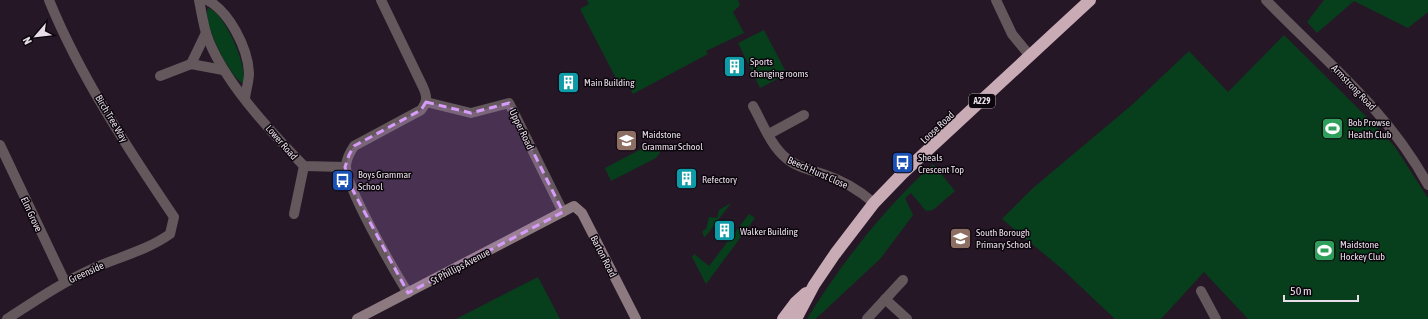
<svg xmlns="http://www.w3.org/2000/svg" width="1428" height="319" font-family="'Asap Condensed',sans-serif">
<rect width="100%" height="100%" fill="#261727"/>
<g fill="#073e1c">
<path d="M587,0h151l2,5 -7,7 11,21 -38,18 2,3 -75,40 -5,-10 -7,4 -41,-79 9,-5z"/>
<path d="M1324,0h104v12l-20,16 -54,-27 -37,32 -10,-11z"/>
<path d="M208,8c16,3 41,61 35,75 -13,-4 -42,-64 -35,-75z"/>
<path d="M764,30l23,44 -27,14 -22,-45z"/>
<path d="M1284,35l98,97 13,15 33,51v121h-180l-44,-47 -43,47h-46l-54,-51 -59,-49 31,-31 100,-84 56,-53 39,41z"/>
<path d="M647,146l4,6 8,-4 2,3 -5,7 -45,23 -6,-13z"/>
<path d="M933,164l22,27 -22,19 -7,1 -15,-18 -6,5 8,17 -32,43 -60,56 -6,5h-8c35,-57 77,-110 126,-155z"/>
<path d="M731,203l-25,33 -2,1 -2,-6 4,-2 3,-12 8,1 2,-8z"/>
<path d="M749,214l6,4 -49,66 -14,-27 2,-3 15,12z"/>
<path d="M538,277l22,42h-104z"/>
</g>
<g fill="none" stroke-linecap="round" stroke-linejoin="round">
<g stroke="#64585c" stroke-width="10">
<path d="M199,0c2,11 4,22 7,33 15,46 65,99 98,133l41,1"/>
<path d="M207,0c22,11 41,48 42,73 0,8 -3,17 -4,25"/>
<path d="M381,0l42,87c4,9 5,14 -2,23l-67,36c-4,6 -7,12 -8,19 -2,20 49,107 62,128"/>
<path d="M996,0l16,34 18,22"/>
<path d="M1266,0c59,61 121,109 162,185"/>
<path d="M191,64l15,-31"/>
<path d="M160,76l31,-12 32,6"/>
<path d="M426,102l45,11 38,-10 54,109"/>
<path d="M753,106c9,16 18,40 33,52 10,9 25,12 37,16 19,6 36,16 51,29"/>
<path d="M769,134l35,-19"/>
<path d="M0,145l65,137"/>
<path d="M294,214l10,-48"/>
<path d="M1201,291l15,28"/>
<path d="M885,299l22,20"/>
<path d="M7,319c28,-18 54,-36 85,-50 26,-12 54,-18 78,-35l4,-17c-46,-68 -94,-141 -125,-217"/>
<path d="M867,319l36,-39"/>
</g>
<path stroke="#8d7a80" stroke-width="10" d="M357,319l217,-113 8,7 54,106"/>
<g stroke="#c9abb5" stroke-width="12">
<path d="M783,319l12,-16 11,-10"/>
<path d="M796,319l18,-34 21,-31 39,-51 29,-30 187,-173"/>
</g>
</g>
<path fill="#d79bf9" fill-opacity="0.2" stroke="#d79bf9" stroke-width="3" stroke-dasharray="8 5" stroke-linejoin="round" d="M426,102l45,11 38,-10 54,109 -155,81 -58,-108 -5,-18 4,-12 5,-9 67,-36z"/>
<defs>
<symbol id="building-square" viewBox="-11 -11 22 22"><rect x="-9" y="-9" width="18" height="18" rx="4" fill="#0f9aa8" stroke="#0b050c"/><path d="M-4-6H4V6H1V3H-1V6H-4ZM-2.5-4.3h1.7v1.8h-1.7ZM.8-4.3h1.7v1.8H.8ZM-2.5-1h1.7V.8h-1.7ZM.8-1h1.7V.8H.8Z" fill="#fff"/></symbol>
<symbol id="stadium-square" viewBox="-11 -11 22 22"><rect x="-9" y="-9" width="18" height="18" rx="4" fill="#2e9e5b" stroke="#0b050c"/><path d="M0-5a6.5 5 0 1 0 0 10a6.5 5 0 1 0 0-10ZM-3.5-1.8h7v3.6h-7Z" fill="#fff"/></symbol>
<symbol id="school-square" viewBox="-11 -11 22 22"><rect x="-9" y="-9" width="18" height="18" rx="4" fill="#8d6e63" stroke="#0b050c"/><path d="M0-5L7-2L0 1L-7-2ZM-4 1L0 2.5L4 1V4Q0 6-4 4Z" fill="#fff"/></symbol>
<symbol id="bus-square" viewBox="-11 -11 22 22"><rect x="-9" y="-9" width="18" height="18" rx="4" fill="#1a4fb4" stroke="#0b050c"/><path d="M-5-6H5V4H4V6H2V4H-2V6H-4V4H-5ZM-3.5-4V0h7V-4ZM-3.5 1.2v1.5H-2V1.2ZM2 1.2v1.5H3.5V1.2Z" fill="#fff"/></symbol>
</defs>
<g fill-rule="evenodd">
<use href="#building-square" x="722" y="54" width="25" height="25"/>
<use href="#building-square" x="556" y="70" width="25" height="25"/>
<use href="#stadium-square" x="1320" y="116" width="25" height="25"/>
<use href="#school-square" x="614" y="128" width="25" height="25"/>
<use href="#bus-square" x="890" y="150" width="25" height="25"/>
<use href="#building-square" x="674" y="166" width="25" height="25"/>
<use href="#bus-square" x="330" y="168" width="25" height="25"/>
<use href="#building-square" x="712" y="218" width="25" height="25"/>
<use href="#school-square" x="948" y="226" width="25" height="25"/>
<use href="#stadium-square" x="1312" y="238" width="25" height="25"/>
</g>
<g text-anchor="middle" stroke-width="3" stroke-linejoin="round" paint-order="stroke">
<rect fill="#0b050c" stroke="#a69ca6" stroke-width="1" x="969" y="94" width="26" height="14" rx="3"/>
<g font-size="9" font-weight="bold" fill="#e8dde8">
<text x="982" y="104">A229</text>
</g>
<g font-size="10" fill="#e8dde8" stroke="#0b050c" text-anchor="start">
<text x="750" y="65">Sports<tspan x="750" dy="12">changing rooms</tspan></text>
<text x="584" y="86">Main Building</text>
<text x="1348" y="126">Bob Prowse<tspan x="1348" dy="12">Health Club</tspan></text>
<text x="642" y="138">Maidstone<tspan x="642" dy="12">Grammar School</tspan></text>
<text x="918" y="161">Sheals<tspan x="918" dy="12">Crescent Top</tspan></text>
<text x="358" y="178">Boys Grammar<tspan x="358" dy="12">School</tspan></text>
<text x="702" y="183">Refectory</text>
<text x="740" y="235">Walker Building</text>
<text x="976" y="236">South Borough<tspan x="976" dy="12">Primary School</tspan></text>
<text x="1340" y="248">Maidstone<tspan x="1340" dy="12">Hockey Club</tspan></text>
</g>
<g font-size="10" fill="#e8dde8" stroke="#0b050c">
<text transform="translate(1354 87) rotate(46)" y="4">Armstrong Road</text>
<text transform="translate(112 118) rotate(59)" y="4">Birch Tree Way</text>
<text transform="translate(937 127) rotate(-43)" y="4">Loose Road</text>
<text transform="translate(522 129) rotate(64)" y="4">Upper Road</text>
<text transform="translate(282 142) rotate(49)" y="4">Lower Road</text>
<text transform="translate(818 172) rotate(24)" y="4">Beech Hurst Close</text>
<text transform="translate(32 214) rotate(65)" y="4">Elm Grove</text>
<text transform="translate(604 256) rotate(63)" y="4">Barton Road</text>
<text transform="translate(460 266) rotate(-28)" y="4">St Phillips Avenue</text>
<text transform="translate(86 272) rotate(-25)" y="4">Greenside</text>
</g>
</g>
<g transform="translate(36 36) rotate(242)" stroke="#0b050c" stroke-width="3" paint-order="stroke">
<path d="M0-3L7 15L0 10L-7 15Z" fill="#e8dde8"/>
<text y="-6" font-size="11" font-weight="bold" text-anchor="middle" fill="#e8dde8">N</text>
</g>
<path d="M1284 295v6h74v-6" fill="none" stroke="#e8dde8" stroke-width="2"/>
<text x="1290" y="295" font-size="12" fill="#e8dde8" stroke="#0b050c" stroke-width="3" paint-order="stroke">50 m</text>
</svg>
